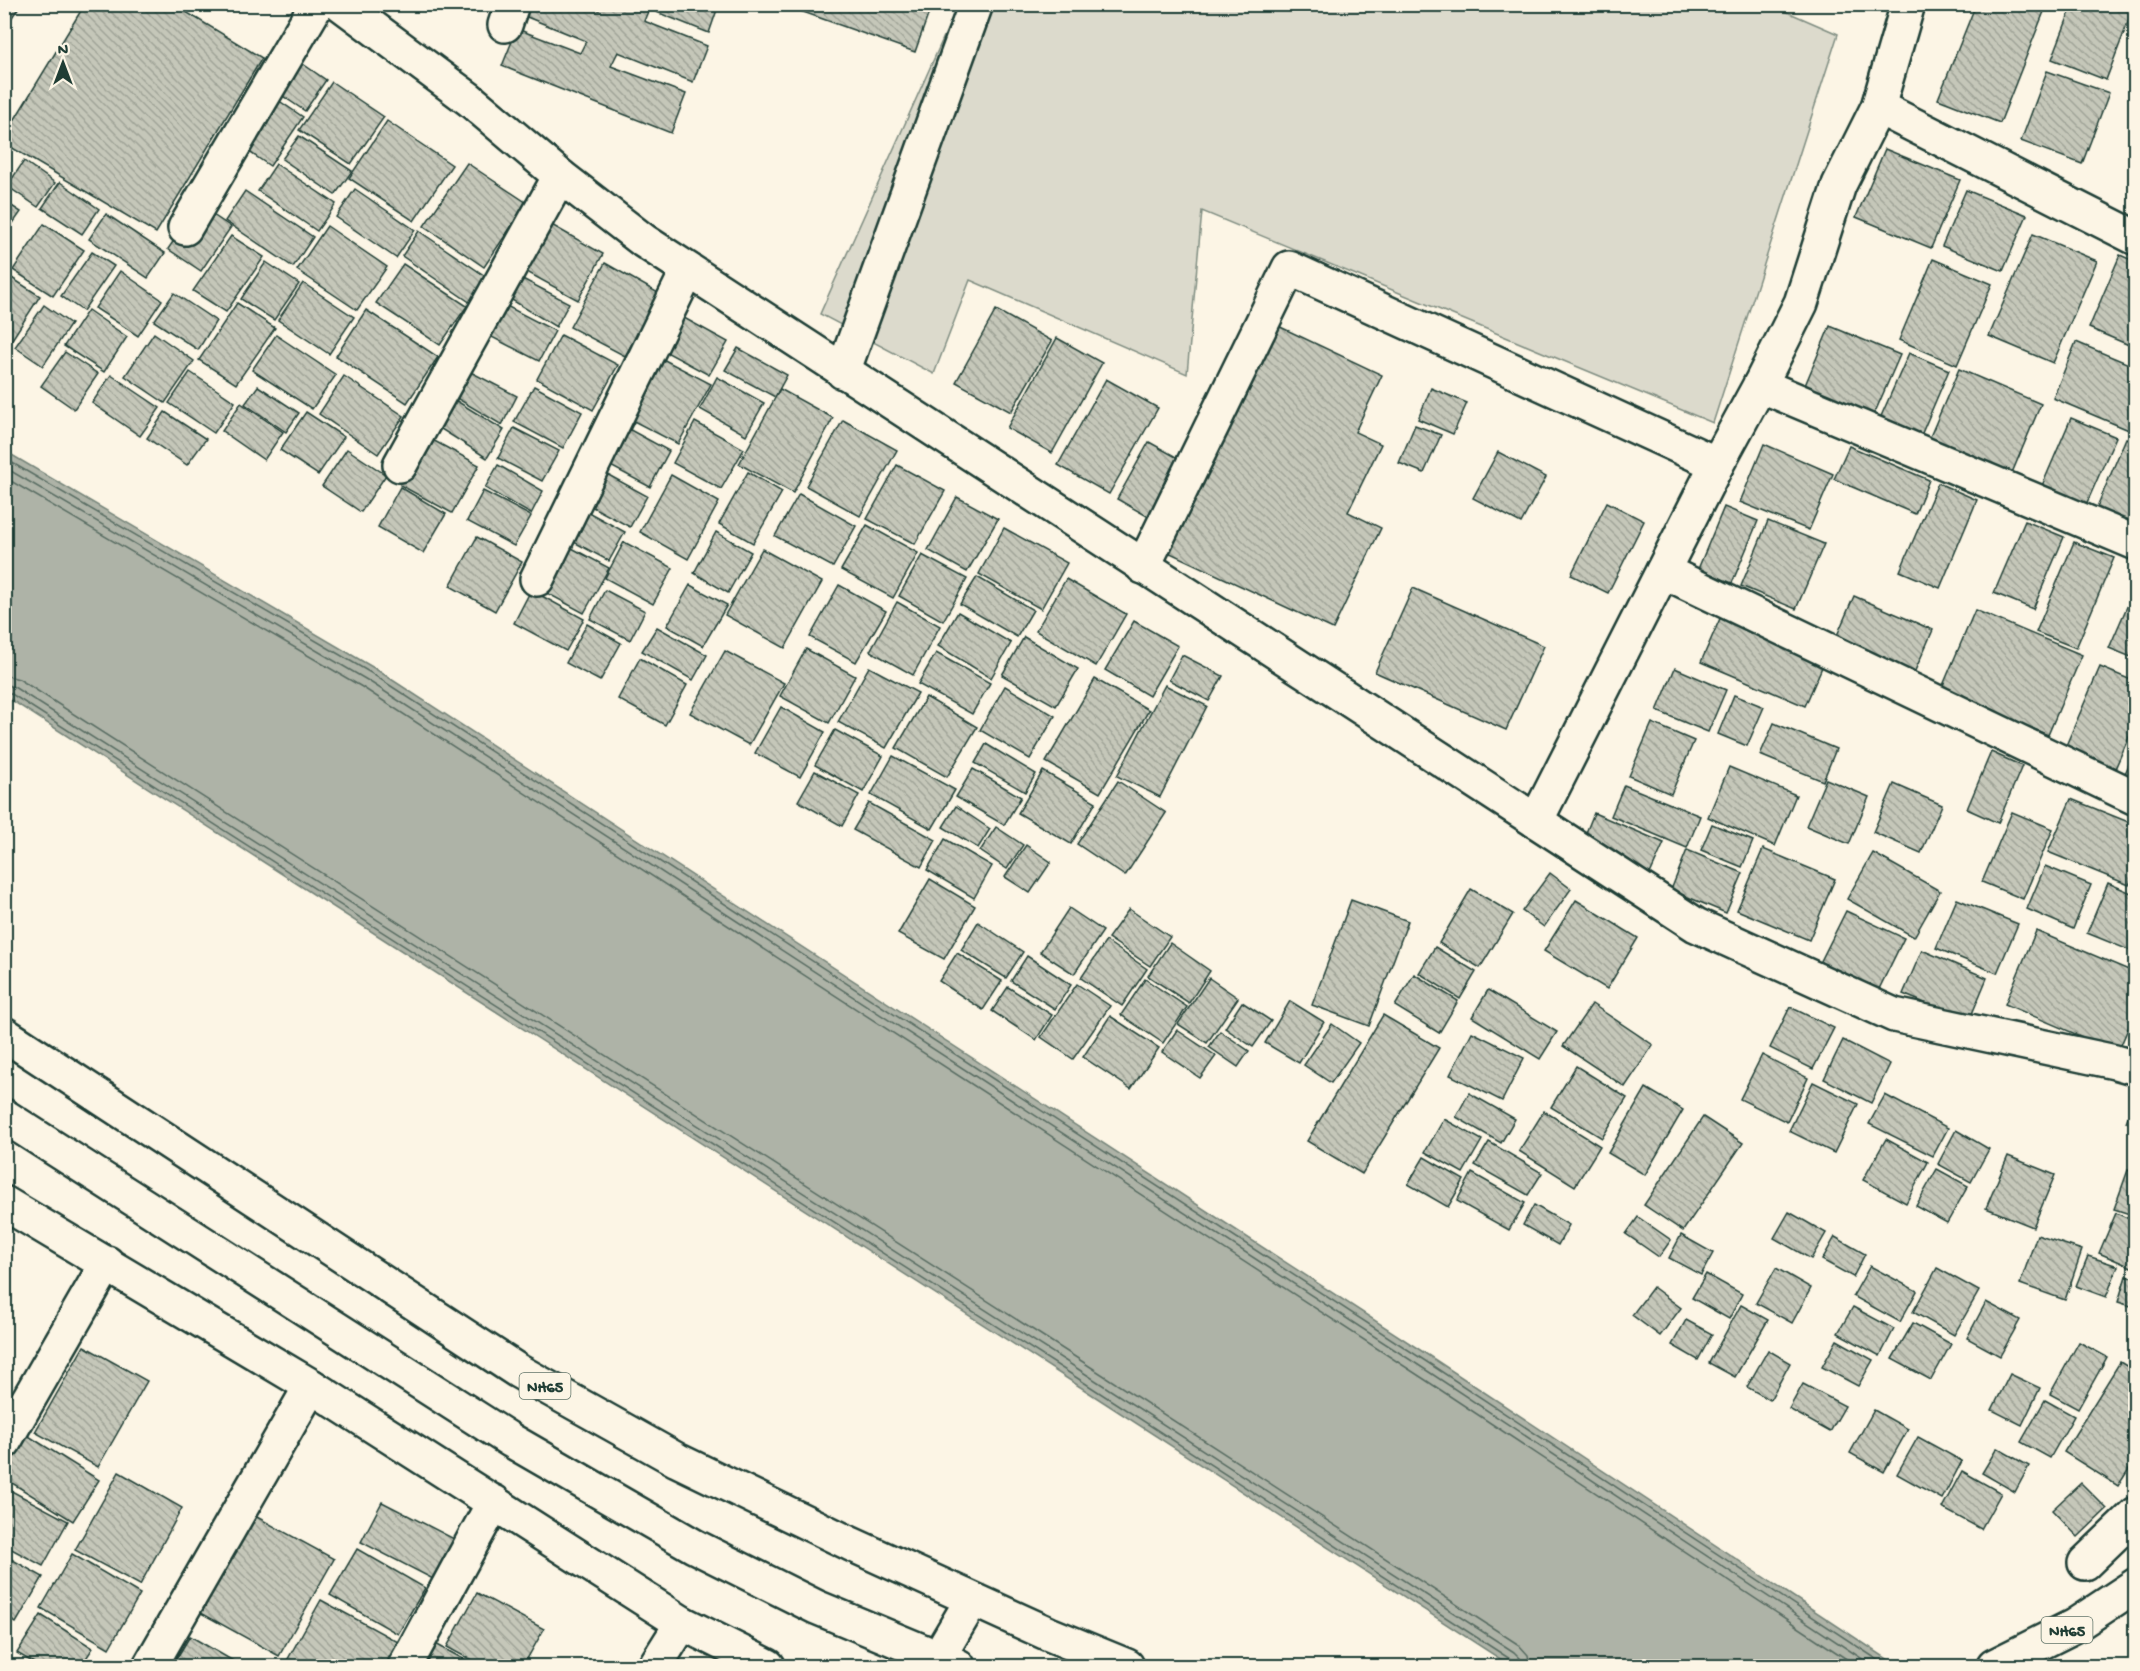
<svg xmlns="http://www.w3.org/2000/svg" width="2140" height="1671" font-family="'Gochi Hand',sans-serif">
<defs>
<pattern id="building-back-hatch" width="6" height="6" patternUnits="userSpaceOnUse" patternTransform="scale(1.5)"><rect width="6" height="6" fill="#c5c7b9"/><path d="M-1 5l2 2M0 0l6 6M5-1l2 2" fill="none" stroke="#9fa397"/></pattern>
</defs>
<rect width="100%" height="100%" fill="#fcf5e5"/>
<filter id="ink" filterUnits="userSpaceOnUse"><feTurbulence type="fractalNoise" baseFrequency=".0167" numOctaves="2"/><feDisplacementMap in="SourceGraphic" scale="12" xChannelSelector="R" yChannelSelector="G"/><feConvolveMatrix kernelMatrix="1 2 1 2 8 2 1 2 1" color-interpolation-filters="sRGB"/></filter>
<g filter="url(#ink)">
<path fill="#dcdacc" stroke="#7e8c80" stroke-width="1.5" d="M1769,4l69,30 -125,389 -511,-212 -15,163 -217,-94 -36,94 -114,-60 138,-309z"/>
<path fill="#aeb3a7" stroke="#758479" stroke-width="1.5" d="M5,451l369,217 1063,693 461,305h-387l-440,-285 -1066,-685z"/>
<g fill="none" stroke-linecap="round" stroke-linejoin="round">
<g stroke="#586c62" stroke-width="1.5">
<path d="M4,458l367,215 1062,693 454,300"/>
<path d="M4,467l363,213 1062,692 444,294"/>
<path d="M4,477l358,210 1062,692 433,287"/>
<path d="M4,675l15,4 1064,683 436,283 9,10 2,11"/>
<path d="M4,684l10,3 1064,682 436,283 6,6 1,8"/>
<path d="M4,692l6,1 1064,683 436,283 3,7"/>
</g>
</g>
<g fill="url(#building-back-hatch)" stroke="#1f3d34" stroke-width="1.5">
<path d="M4,4h17l-17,25z"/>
<path d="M85,4h88l89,54 -106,175 -152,-90v-6z"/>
<path d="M527,4h58l14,6 2,-6h118l-10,29 -60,-24 -5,12 63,25 -14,36 -75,-30 -7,14 75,28 -15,39 -169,-67 15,-37 63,24 6,-12 -64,-26z"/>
<path d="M781,4h151l-17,48z"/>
<path d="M1976,4h71l-47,119 -62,-24z"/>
<path d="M2073,4h62l-29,76 -54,-21z"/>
<path d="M284,51l42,29 -21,31 -43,-29z"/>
<path d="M2047,71l62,22 -27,71 -61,-23z"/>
<path d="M332,82l52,35 -33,47 -52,-34z"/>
<path d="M266,92l37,25 -33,49 -37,-25z"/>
<path d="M387,121l65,44 -38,56 -65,-43z"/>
<path d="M299,136l53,35 -17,24 -53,-36z"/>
<path d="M1885,149l75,31 -29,68 -75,-31z"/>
<path d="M24,161l31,22 -17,24 -31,-21z"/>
<path d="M467,163l60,40 -43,64 -60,-41z"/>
<path d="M276,164l60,40 -19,27 -59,-40z"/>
<path d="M60,182l39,27 -17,25 -40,-26z"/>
<path d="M355,189l60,41 -19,28 -60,-41z"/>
<path d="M1966,190l61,25 -24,56 -61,-25z"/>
<path d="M245,191l68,46 -20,30 -68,-46z"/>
<path d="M4,201l17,11 -17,24z"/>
<path d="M198,205l33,22 -30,44 -33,-22z"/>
<path d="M106,214l59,39 -17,25 -59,-39z"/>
<path d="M541,219l62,35 -25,46 -62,-34z"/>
<path d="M44,224l40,26 -31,46 -40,-26z"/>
<path d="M327,226l60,41 -30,43 -60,-40z"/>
<path d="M419,231l69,47 -17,25 -69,-47z"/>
<path d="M2033,234l64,27 -44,102 -64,-27z"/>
<path d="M231,236l33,21 -38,55 -33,-21z"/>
<path d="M92,252l22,14 -31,45 -22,-15z"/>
<path d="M2120,255l16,7v86l-47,-20z"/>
<path d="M1933,259l59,25 -35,81 -58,-25z"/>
<path d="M266,262l33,22 -25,36 -33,-21z"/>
<path d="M605,263l55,31 -35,62 -55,-29z"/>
<path d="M403,264l64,42 -27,39 -64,-42z"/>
<path d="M120,271l42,29 -24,36 -43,-28z"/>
<path d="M4,273l36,23 -29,45 -7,-4z"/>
<path d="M511,273l58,30 -13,24 -54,-33z"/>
<path d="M303,283l51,34 -25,37 -51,-34z"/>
<path d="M174,293l42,28 -18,29 -44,-29z"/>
<path d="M495,300l60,31 -16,30 -59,-30z"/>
<path d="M237,303l38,25 -39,56 -37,-24z"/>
<path d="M44,305l27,19 -28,42 -28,-19z"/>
<path d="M88,310l39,27 -23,35 -40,-26z"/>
<path d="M366,310l72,47 -31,46 -71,-47z"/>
<path d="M996,310l56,31 -41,71 -55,-30z"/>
<path d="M675,313l53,29 -19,33 -52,-28z"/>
<path d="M1274,324l108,51 -27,57 26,12 -33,68 33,16 -48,101 -165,-77z"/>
<path d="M1830,326l70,29 -28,64 -69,-29z"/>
<path d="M154,333l40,28 -29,42 -40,-27z"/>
<path d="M276,335l60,40 -24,34 -60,-39z"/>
<path d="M561,335l57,30 -25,45 -56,-31z"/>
<path d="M1057,338l45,25 -50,90 -45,-25z"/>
<path d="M2076,342l60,25v66l-83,-35z"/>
<path d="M738,348l49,27 -12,22 -50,-27z"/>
<path d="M65,352l33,22 -24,35 -33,-23z"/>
<path d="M1909,353l40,17 -30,70 -41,-17z"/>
<path d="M653,354l58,30 -33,60 -58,-30z"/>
<path d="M461,367l56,29 -15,29 -54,-32z"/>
<path d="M1959,369l82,35 -32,76 -83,-34z"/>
<path d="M190,372l45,30 -21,31 -45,-30z"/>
<path d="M111,375l49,33 -20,28 -48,-33z"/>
<path d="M344,376l60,40 -26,38 -59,-40z"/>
<path d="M717,377l47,26 -18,32 -46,-26z"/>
<path d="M1106,379l52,29 -49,86 -51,-29z"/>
<path d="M258,386l41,27 -13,19 -41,-28z"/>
<path d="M534,386l48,26 -19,36 -49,-26z"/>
<path d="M1431,388l36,15 -14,31 -35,-15z"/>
<path d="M780,389l53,29 -40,75 -54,-29z"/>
<path d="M450,397l54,33 -17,28 -54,-34z"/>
<path d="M241,403l42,29 -19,28 -42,-29z"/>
<path d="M165,412l41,27 -19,26 -40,-27z"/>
<path d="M306,412l38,25 -26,38 -38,-25z"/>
<path d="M2071,418l45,19 -31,70 -44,-19z"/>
<path d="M843,420l54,30 -37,66 -54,-30z"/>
<path d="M695,422l49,27 -23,40 -48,-26z"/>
<path d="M1415,425l26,10 -17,38 -25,-10z"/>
<path d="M623,426l46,25 -19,36 -47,-25z"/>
<path d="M514,428l45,23 -17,30 -44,-23z"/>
<path d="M427,437l52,28 -27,48 -52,-28z"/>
<path d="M2126,438l10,4v90l-42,-18z"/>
<path d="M1149,442l38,21 -33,57 -37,-21z"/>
<path d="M1764,444l69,30 -24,56 -69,-28z"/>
<path d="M1849,446l80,34 -14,34 -81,-35z"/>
<path d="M347,449l39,26 -25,37 -39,-26z"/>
<path d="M1498,452l48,25 -25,46 -48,-25z"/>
<path d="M498,465l45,26 -12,23 -46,-26z"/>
<path d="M897,465l48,26 -30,53 -48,-25z"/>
<path d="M603,472l44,24 -17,31 -45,-24z"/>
<path d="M748,472l34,20 -29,51 -34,-19z"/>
<path d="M671,475l48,27 -31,57 -48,-27z"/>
<path d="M1938,483l39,17 -37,88 -40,-17z"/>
<path d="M400,487l46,27 -23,39 -45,-26z"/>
<path d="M483,491l48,25 -17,30 -47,-25z"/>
<path d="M799,494l57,32 -23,41 -58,-31z"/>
<path d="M957,497l41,22 -31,53 -39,-22z"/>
<path d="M1607,502l37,19 -36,72 -37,-18z"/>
<path d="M1724,507l34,14 -26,62 -34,-14z"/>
<path d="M588,512l37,20 -16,29 -37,-20z"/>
<path d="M1768,521l56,23 -28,65 -55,-23z"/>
<path d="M2025,521l39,16 -31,72 -39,-16z"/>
<path d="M867,525l51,28 -25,45 -52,-28z"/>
<path d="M1004,528l63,35 -26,46 -62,-35z"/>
<path d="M716,532l35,20 -23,41 -34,-20z"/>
<path d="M477,537l45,25 -27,49 -45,-25z"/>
<path d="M624,542l49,26 -20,36 -48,-26z"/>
<path d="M2074,542l40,16 -38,90 -40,-16z"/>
<path d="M570,547l39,21 -25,45 -39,-21z"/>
<path d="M762,549l60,33 -37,66 -60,-33z"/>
<path d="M922,555l45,24 -24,42 -44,-25z"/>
<path d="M977,577l56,33 -16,27 -57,-33z"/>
<path d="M1066,579l60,35 -30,52 -60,-35z"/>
<path d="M690,585l37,20 -24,41 -36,-20z"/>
<path d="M839,585l47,26 -30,51 -46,-25z"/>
<path d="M2136,586v73l-27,-11z"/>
<path d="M1413,588l131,58 -38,84 -131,-58z"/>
<path d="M531,590l53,29 -18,32 -52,-28z"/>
<path d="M605,590l40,21 -15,29 -40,-21z"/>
<path d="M1854,596l79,34 -19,43 -79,-33z"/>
<path d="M897,602l43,24 -27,49 -43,-24z"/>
<path d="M1975,610l107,45 -34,80 -107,-45z"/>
<path d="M958,612l53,31 -20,35 -53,-32z"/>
<path d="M1722,614l104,44 -21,48 -104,-44z"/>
<path d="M1134,621l44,25 -29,50 -44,-26z"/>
<path d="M587,624l34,19 -21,38 -34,-18z"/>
<path d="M657,627l50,28 -14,25 -51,-29z"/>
<path d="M1024,637l54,32 -22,37 -54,-31z"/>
<path d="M806,649l49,27 -26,47 -49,-27z"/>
<path d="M725,651l59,32 -35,62 -59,-32z"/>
<path d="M936,653l54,30 -18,31 -54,-30z"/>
<path d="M1182,655l41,21 -14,25 -40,-21z"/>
<path d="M640,658l47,27 -22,40 -47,-26z"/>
<path d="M869,667l49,26 -32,55 -48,-26z"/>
<path d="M2100,667l36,15v39l-22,50 -50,-21z"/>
<path d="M1675,668l51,22 -18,42 -51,-21z"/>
<path d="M1095,679l54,31 -49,83 -54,-31z"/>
<path d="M1165,685l42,21 -47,91 -43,-21z"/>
<path d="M1005,686l50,30 -25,43 -50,-29z"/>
<path d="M1734,695l30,12 -17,39 -29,-12z"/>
<path d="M926,697l51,30 -30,50 -51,-29z"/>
<path d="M781,707l44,25 -25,45 -45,-24z"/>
<path d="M1652,723l42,18 -23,53 -42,-18z"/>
<path d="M1774,723l62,26 -13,32 -63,-26z"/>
<path d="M835,730l48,26 -20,36 -48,-27z"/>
<path d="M986,744l50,30 -11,18 -50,-29z"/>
<path d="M2136,748v41l-15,-6z"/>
<path d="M1991,752l31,14 -24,57 -31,-14z"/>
<path d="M893,756l62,34 -23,39 -61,-34z"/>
<path d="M1729,767l67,28 -21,51 -67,-29z"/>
<path d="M973,769l48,28 -17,28 -48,-28z"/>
<path d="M815,771l44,24 -17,31 -44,-25z"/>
<path d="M1043,771l53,31 -25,42 -53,-31z"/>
<path d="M1826,779l43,18 -20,47 -43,-18z"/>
<path d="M1118,781l48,32 -41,63 -48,-32z"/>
<path d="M1894,784l48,21 -21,48 -48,-21z"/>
<path d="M1624,785l76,31 -13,32 -76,-32z"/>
<path d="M2071,799l65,26v45l-7,15 -81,-33z"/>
<path d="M869,803l67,37 -15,27 -68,-37z"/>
<path d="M956,806l34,23 -12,19 -35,-21z"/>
<path d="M2012,812l41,17 -30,70 -41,-17z"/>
<path d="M1594,813l70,30 -14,31 -69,-29z"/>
<path d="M1712,824l41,17 -11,26 -41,-17z"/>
<path d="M996,827l27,18 -16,24 -27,-18z"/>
<path d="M945,839l47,27 -18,32 -47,-28z"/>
<path d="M1026,845l25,17 -21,31 -25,-16z"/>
<path d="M1763,849l72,30 -26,61 -72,-30z"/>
<path d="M1687,850l56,23 -17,40 -55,-23z"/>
<path d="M1873,853l67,38 -26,46 -67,-38z"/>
<path d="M2045,866l46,19 -18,44 -46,-20z"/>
<path d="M1550,873l21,16 -27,38 -22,-16z"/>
<path d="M930,879l45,27 -31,53 -46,-25z"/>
<path d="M2108,883l28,12v58l-49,-20z"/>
<path d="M1471,889l42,25 -33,54 -41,-25z"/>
<path d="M1957,899l61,25 -21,49 -61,-25z"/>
<path d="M1351,900l57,21 -39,105 -57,-21z"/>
<path d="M1576,900l62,38 -31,51 -63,-38z"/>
<path d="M1069,908l34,23 -29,43 -34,-22z"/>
<path d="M1129,909l41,28 -20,29 -42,-28z"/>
<path d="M1846,911l58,27 -26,53 -58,-28z"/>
<path d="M978,922l45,30 -17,26 -45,-28z"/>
<path d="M2036,931l100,42v37l-18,42 -113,-48z"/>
<path d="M1106,941l41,28 -25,37 -41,-28z"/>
<path d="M1170,943l40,28 -21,32 -41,-27z"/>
<path d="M1435,947l41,25 -16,27 -41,-26z"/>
<path d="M1922,950l65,28 -18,43 -66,-27z"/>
<path d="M957,953l45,28 -19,29 -44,-29z"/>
<path d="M1027,956l44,29 -16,24 -44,-28z"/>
<path d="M1414,974l44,27 -19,32 -44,-27z"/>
<path d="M1209,978l29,20 -31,45 -29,-19z"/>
<path d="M1145,979l42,28 -24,36 -42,-28z"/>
<path d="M1077,984l33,22 -37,53 -32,-22z"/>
<path d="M1008,987l44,28 -16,25 -44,-29z"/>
<path d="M1488,990l69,42 -17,27 -68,-42z"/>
<path d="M1290,1001l34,21 -25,41 -34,-20z"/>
<path d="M1242,1002l29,19 -18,26 -28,-19z"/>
<path d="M1592,1004l61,41 -28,42 -62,-41z"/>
<path d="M1790,1007l44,21 -21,41 -43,-21z"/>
<path d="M1383,1015l56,33 -77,126 -55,-33z"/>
<path d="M1110,1016l49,32 -28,41 -48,-32z"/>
<path d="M1332,1024l27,19 -28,40 -27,-18z"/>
<path d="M1177,1030l39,26 -16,22 -38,-26z"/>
<path d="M1220,1031l29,20 -11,16 -29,-20z"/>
<path d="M1472,1032l52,26 -22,43 -52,-26z"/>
<path d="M1843,1040l47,24 -19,39 -47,-24z"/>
<path d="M1762,1055l46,23 -21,44 -47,-23z"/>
<path d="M1576,1066l51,32 -25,40 -51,-31z"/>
<path d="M1813,1082l45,22 -24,49 -45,-22z"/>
<path d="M1646,1088l37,22 -38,65 -37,-22z"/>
<path d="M1469,1093l46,26 -14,24 -45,-26z"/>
<path d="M1885,1095l63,33 -15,28 -64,-32z"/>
<path d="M2136,1096v29l-10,-3z"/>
<path d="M1544,1111l56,35 -25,40 -56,-35z"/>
<path d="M1703,1117l40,26 -60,88 -39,-26z"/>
<path d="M1444,1119l38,21 -19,33 -38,-21z"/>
<path d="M1956,1130l33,19 -18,33 -33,-18z"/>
<path d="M1886,1139l42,23 -22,41 -43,-23z"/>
<path d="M1489,1142l53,31 -14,22 -53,-30z"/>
<path d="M2008,1156l47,19 -22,52 -47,-19z"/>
<path d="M1424,1157l40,23 -16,27 -40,-23z"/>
<path d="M1937,1169l31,17 -21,37 -31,-17z"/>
<path d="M2128,1170l8,3v43l-22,-7z"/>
<path d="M1472,1173l53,30 -16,27 -52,-29z"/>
<path d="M1534,1205l35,20 -11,20 -35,-20z"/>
<path d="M1789,1212l37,21 -15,26 -37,-21z"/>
<path d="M2116,1213l20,9v47l-37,-16z"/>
<path d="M1638,1217l33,23 -12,17 -33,-23z"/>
<path d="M1681,1235l32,18 -12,22 -32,-17z"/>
<path d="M2037,1235l45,15 -17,50 -45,-16z"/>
<path d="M1835,1237l30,17 -12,23 -31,-17z"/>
<path d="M2088,1256l30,10 -12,31 -30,-11z"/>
<path d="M1870,1266l47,25 -17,31 -47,-26z"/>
<path d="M1776,1268l35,20 -19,35 -36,-20z"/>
<path d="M1937,1268l42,23 -25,44 -41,-23z"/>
<path d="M1706,1274l36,20 -13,25 -37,-21z"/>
<path d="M2126,1276l10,3 -2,28 -16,-5z"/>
<path d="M1653,1287l28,21 -21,28 -28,-21z"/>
<path d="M1986,1302l34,18 -20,36 -33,-18z"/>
<path d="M1741,1305l27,15 -33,57 -26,-14z"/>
<path d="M1853,1307l41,22 -14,27 -42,-23z"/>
<path d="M1686,1320l26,14 -14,26 -26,-15z"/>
<path d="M1913,1323l38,21 -20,36 -39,-21z"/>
<path d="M1837,1340l36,20 -15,26 -36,-19z"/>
<path d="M2079,1342l28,15 -29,52 -28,-15z"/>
<path d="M84,1346l63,35 -49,86 -63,-35z"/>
<path d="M1768,1350l22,13 -20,37 -23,-13z"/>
<path d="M2120,1362l16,10v86l-18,28 -54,-34z"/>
<path d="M2010,1374l30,14 -18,37 -30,-15z"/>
<path d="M1803,1384l42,22 -15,26 -41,-23z"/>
<path d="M2045,1400l29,16 -24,42 -29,-16z"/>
<path d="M1874,1410l34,19 -24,43 -34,-19z"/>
<path d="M27,1435l72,45 -26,41 -69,-43v-7z"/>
<path d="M1918,1437l44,24 -20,38 -45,-25z"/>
<path d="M1997,1448l32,18 -14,26 -33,-19z"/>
<path d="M1962,1471l39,22 -20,36 -39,-21z"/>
<path d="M119,1472l63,36 -42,77 -65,-35z"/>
<path d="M2081,1483l26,26 -29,28 -26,-27z"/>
<path d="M4,1487l64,34 -25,45 -39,-21z"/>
<path d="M382,1502l76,39 -21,40 -76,-39z"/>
<path d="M255,1516l79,43 -55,97 -78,-43z"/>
<path d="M357,1549l68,39 -27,46 -68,-39z"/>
<path d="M72,1554l68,40 -31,54 -68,-40z"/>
<path d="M4,1555l39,22 -27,46 -12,-7z"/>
<path d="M477,1593l67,36 -21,37h-41l-35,-19z"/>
<path d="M321,1600l79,43 -13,23h-103z"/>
<path d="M41,1615l52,33 -12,18h-42l-22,-13z"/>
<path d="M190,1636l52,30h-70z"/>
<path d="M432,1642l44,24h-58z"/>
</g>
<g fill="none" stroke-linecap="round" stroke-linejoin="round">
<defs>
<g id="street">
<path d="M505,25l7,-21"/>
<path d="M185,228l132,-224"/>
<path d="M843,372l133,-368"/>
<path d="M1760,385l376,158"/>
<path d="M400,465l160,-289"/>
<path d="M1143,567l146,-299 428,196"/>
<path d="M1663,571l473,227"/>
<path d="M537,579l151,-309"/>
<path d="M1536,821l160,104 198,90 221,47 21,6"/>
<path d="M4,1442l103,-179"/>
<path d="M2085,1563l51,-49"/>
<path d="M150,1666l161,-280"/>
<path d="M405,1666l89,-164"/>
<path d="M655,1666l27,-43"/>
</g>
<g id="secondary">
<path d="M341,4l128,95 91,77 84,65 892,580 181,-357 43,-79 41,-82 38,-118 39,-78 30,-103"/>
<path d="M1878,107l258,131"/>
<path d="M4,1203l307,183 371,237 86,43"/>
</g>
<g id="highway">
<path d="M4,1034l514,337 159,89 174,84 198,90 78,32"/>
<path d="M4,1116l508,325 182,105 122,61 142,59"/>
<path d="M933,1666l39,-66"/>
<path d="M1994,1666l80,-40 62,-41"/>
</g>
</defs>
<use href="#street" stroke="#1f3d34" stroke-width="38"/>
<use href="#secondary" stroke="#1f3d34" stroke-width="38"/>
<use href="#highway" stroke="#1f3d34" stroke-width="38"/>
<use href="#street" stroke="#fcf5e5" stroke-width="33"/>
<use href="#secondary" stroke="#fcf5e5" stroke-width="33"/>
<use href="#highway" stroke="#fcf5e5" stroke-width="33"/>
</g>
</g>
<g text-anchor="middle" stroke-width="6" stroke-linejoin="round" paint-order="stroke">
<g fill="#fcf5e5" stroke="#617469" stroke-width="1.5">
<rect x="519.5" y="1373" width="51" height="26" rx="4.5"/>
<rect x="2041.5" y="1617" width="51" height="26" rx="4.5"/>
</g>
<g font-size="16" font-weight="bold" fill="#1f3d34">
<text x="545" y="1392">NH65</text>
<text x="2067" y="1636">NH65</text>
</g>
</g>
<rect width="2140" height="1671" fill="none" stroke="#fcf5e5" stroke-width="24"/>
<rect x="12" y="12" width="2116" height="1647" fill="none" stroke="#1f3d34" stroke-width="2" filter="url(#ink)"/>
<g transform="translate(63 63)" stroke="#fcf5e5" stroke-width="4.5" paint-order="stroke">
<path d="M0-4.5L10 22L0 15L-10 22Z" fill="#1f3d34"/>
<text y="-9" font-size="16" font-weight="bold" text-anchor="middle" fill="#1f3d34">N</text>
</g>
</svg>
